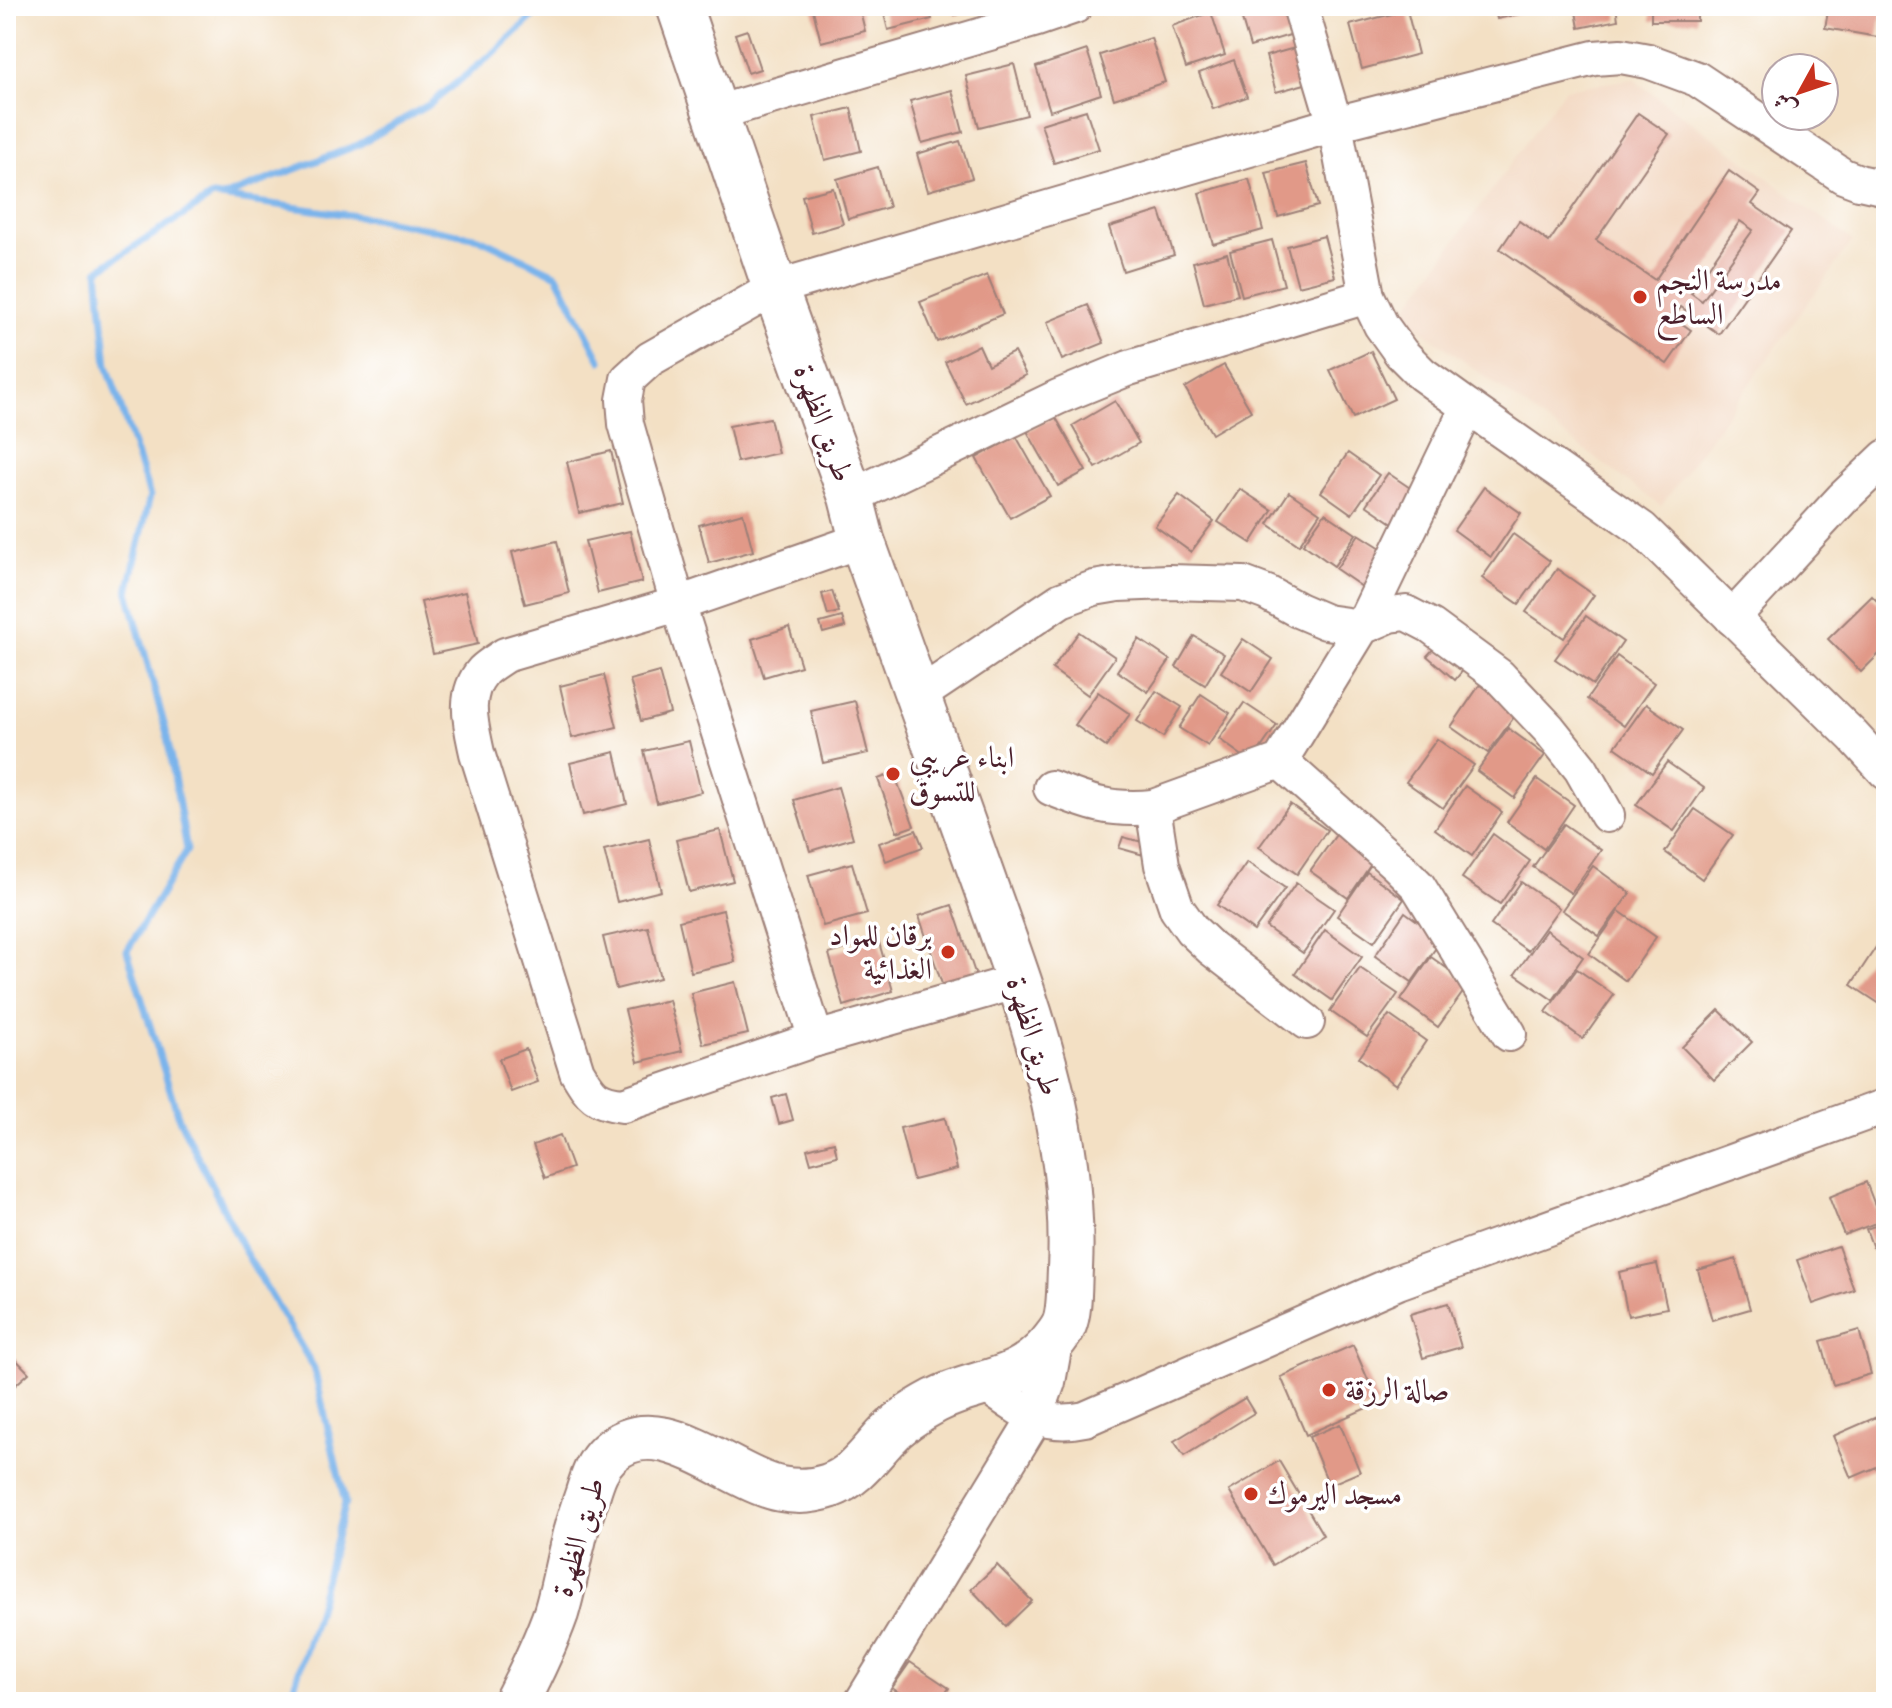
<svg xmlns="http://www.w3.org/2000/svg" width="1892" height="1708" font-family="'IM FELL French Canon',Amiri,serif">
<rect width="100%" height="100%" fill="#fff"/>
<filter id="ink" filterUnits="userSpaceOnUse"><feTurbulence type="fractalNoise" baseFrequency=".0125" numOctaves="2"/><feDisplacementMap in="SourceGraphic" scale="16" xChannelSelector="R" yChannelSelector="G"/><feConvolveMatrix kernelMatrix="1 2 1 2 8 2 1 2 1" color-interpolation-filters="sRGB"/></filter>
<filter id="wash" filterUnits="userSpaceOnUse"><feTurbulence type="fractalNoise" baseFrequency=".006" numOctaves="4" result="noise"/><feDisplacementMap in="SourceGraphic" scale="32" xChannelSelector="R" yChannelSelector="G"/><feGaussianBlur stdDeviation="1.8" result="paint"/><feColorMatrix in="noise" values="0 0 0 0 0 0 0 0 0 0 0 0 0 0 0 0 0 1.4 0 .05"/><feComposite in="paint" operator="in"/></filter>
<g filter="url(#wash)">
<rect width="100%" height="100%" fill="#f3e0c4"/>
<path fill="#f2d5bd" d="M1633,79l220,162 -192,265 -260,-191 164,-226z"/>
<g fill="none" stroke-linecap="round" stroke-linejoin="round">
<g stroke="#7ab4eb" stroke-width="7">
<path d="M223,197l135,-52 72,-41 65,-52 49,-46"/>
<path d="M289,1702l26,-82 30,-117 -31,-135 -70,-118 -65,-131 -52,-168 60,-101 -21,-119 -38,-139 22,-96 -43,-131 -9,-95 115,-74 165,23 101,19 78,37 44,86"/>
</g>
</g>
<g id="blocks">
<g fill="#e19988" fill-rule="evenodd">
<path d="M812,6h47l6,25 -44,11z"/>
<path d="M882,6h47l3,13 -44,11z"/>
<path d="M952,6h34v1l-31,8z"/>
<path d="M1238,6h47l8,28 -43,13z"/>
<path d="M1494,6h47v3l-44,10z"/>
<path d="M1575,6h41l2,14 -39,8z"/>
<rect x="1651" y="6" width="46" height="15"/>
<path d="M1829,6h54l-5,31 -53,-9z"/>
<path d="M1407,10l11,44 -56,15 -12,-44z"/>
<path d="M1211,12l14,43 -39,13 -14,-42z"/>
<path d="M747,30l13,39 -12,4 -13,-39z"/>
<path d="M1151,38l14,44 -51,17 -14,-44z"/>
<path d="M1302,46l10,36 -36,10 -10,-36z"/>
<path d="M1087,50l14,44 -51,17 -14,-44z"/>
<path d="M1234,60l13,37 -34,12 -14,-36z"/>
<path d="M1014,64l13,51 -48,12 -13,-51z"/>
<path d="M952,90l11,42 -41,11 -12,-42z"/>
<path d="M851,108l10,43 -36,9 -11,-43z"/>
<path d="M1086,110l13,39 -45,14 -13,-39z"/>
<path d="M1638,113l31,21 -73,106 59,40 74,-109 31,22 -8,11 39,27 -72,103 -38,-27 -7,11 17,12 -24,34 -167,-115 19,-28 30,21zM1740,221l13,9 -51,71 -11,-8z"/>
<path d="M960,141l12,37 -44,13 -11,-37z"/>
<path d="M1306,163l12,43 -40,11 -12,-44z"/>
<path d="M878,167l11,40 -41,12 -11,-40z"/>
<path d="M1249,179l14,51 -50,14 -14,-51z"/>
<path d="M833,188l10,36 -31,9 -10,-37z"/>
<path d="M1160,211l14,44 -51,16 -14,-44z"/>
<path d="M1324,236l11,41 -37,9 -11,-40z"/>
<path d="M1272,240l12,45 -42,11 -12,-45z"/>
<path d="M1227,253l11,42 -34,9 -11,-42z"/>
<path d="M987,275l16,39 -66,28 -17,-40z"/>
<path d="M1088,305l16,38 -42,17 -15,-38z"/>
<path d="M979,345l9,20 26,-13 12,23 -60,29 -21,-42z"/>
<path d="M1371,351l23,48 -41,19 -23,-48z"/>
<path d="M1224,365l27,46 -39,23 -27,-46z"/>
<path d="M1115,401l24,42 -43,25 -24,-42z"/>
<path d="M1055,416l31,55 -28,15 -31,-55z"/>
<path d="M770,418l8,35 -41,9 -8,-36z"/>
<path d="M1016,436l34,60 -40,22 -34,-60z"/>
<path d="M611,451l12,52 -44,10 -12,-51z"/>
<path d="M1348,453l31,22 -27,39 -31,-22z"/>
<path d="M1388,473l31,21 -22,32 -31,-21z"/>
<path d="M1484,487l37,26 -30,44 -37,-27z"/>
<path d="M1240,489l32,21 -21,33 -33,-21z"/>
<path d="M1289,492l31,21 -21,32 -31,-21z"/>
<path d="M1179,495l35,26 -23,31 -36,-26z"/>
<path d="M743,513l10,38 -44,12 -10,-38z"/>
<path d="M1325,513l31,21 -22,32 -31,-22z"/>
<path d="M630,531l12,51 -44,11 -13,-52z"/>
<path d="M1359,534l33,21 -24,36 -32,-22z"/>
<path d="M1513,534l37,27 -31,43 -37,-26z"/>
<path d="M557,541l12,52 -44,11 -13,-52z"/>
<path d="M1557,569l37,26 -30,43 -38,-26z"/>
<path d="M832,591l7,21 -11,3 -6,-21z"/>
<path d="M465,592l13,52 -45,10 -12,-52z"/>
<path d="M1872,596l14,14v37l-25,25 -33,-33z"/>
<path d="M1586,616l37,26 -30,43 -38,-26z"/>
<path d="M842,617l3,10 -22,6 -3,-10z"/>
<path d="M789,627l12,39 -37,11 -12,-38z"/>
<path d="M1079,632l36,25 -27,38 -36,-26z"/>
<path d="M1194,636l30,18 -19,31 -29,-18z"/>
<path d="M1139,639l31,21 -22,32 -31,-21z"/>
<path d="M1243,639l30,20 -22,33 -30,-20z"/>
<path d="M1436,646l27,24 -8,10 -28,-24z"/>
<path d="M1617,656l37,27 -30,43 -37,-27z"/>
<path d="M659,672l11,41 -29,8 -11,-41z"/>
<path d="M604,675l13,52 -45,11 -12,-52z"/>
<path d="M1481,683l38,27 -31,43 -37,-26z"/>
<path d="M1156,691l26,16 -19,30 -26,-16z"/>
<path d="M1098,692l32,22 -24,33 -31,-22z"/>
<path d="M1201,694l29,19 -22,33 -29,-18z"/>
<path d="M855,701l13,52 -45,10 -12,-52z"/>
<path d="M1244,703l33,22 -26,37 -32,-23z"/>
<path d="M1646,704l37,26 -31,43 -37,-26z"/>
<path d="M1508,728l37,27 -31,43 -37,-27z"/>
<path d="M1437,739l37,26 -31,43 -37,-26z"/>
<path d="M689,741l12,51 -44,11 -13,-52z"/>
<path d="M615,752l12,52 -44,11 -13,-52z"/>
<path d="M1667,762l37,26 -30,43 -38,-26z"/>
<path d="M894,773l20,53 -17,6 -19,-53z"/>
<path d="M1537,779l37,26 -30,44 -37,-27z"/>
<path d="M1465,786l37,26 -30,44 -37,-27z"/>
<path d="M838,787l15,51 -43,13 -16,-51z"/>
<path d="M1290,804l37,26 -30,44 -38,-27z"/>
<path d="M1695,809l38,26 -31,44 -37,-27z"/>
<path d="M1564,824l37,26 -30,43 -38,-26z"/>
<path d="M1341,828l37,26 -30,44 -38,-27z"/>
<path d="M720,830l13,51 -44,11 -13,-52z"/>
<path d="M916,830l7,17 -37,14 -7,-18z"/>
<path d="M1493,834l37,27 -30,43 -38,-26z"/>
<path d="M1123,837l27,7 -3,12 -28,-8z"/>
<path d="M649,839l12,52 -44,11 -13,-52z"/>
<path d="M1247,862l38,26 -31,43 -37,-26z"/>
<path d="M852,863l15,51 -44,12 -15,-51z"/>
<path d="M1593,866l37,27 -31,43 -37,-26z"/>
<path d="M1367,872l37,27 -30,43 -37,-26z"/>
<path d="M1521,882l38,26 -31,43 -37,-26z"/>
<path d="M1296,883l38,26 -31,44 -37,-26z"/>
<path d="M952,905l24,71 -33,11 -24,-71z"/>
<path d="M723,910l12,52 -44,10 -12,-51z"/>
<path d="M1619,911l37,26 -30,44 -37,-27z"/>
<path d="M1405,912l37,27 -30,43 -37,-26z"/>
<path d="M648,927l12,51 -44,11 -13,-52z"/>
<path d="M1325,930l37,27 -30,43 -37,-26z"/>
<path d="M1546,930l37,27 -30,43 -38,-26z"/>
<path d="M878,939l15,52 -49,15 -15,-52z"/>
<path d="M1880,941l6,3v64l-35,-23z"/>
<path d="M1431,957l38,27 -31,43 -37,-27z"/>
<path d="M1360,968l38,26 -31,43 -37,-26z"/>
<path d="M1577,969l37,26 -31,44 -37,-27z"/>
<path d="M735,982l13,52 -45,10 -12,-51z"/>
<path d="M669,1000l13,51 -44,11 -13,-52z"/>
<path d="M1719,1010l33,32 -38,38 -32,-33z"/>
<path d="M1389,1015l37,26 -30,44 -37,-27z"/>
<path d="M526,1049l12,33 -27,10 -12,-33z"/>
<path d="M786,1094l7,26 -14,4 -7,-26z"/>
<path d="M945,1118l12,51 -44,11 -13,-52z"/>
<path d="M560,1135l12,33 -27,10 -12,-33z"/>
<path d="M834,1142l3,14 -26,7 -4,-14z"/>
<path d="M1866,1182l15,39 -37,14 -15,-38z"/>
<path d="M1886,1222v22l-13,4 -7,-19z"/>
<path d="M1838,1246l16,44 -41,14 -16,-44z"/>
<path d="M1736,1259l14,50 -38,11 -14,-50z"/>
<path d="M1657,1264l10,44 -39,8 -9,-44z"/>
<path d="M1448,1303l13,44 -38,11 -13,-44z"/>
<path d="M1859,1330l12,44 -38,11 -12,-44z"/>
<path d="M1353,1345l25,58 -72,32 -25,-58z"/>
<path d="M6,1349l23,24 -17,15 -6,-7z"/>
<path d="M1245,1398l9,15 -70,43 -10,-15z"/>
<path d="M1881,1415l5,11v37l-35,15 -18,-42z"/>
<path d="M1340,1424l20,48 -31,13 -20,-48z"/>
<path d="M1279,1461l44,74 -50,30 -44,-74z"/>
<path d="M997,1565l35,36 -26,25 -35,-37z"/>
<path d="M910,1662l39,26 -9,14h-27l-21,-14z"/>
</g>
</g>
</g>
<g filter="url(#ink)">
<use href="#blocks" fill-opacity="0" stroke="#9e8078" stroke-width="2"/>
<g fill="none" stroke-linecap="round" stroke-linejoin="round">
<defs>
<g id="minor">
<path d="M1300,6l35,118 32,172 14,29 20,28 21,21 46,33 174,122 211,207 33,36"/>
<path d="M716,113l321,-94 38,-13"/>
<path d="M851,497l207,-100 71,-29 238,-72"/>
<path d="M862,540l-184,64 -173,51c-7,5 -16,10 -22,16 -21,24 -12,54 -6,82l100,319c14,23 18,30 46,33l193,-66 203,-58"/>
<path d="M1732,618l111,-120 43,-41"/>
<path d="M918,696l143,-96 33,-12 24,-4 51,-2 74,2 24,9 31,17 28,12 36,5 106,-220"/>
<path d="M1280,761l117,104 21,21 91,148"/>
<path d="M1051,788c38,15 59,23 102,19l127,-46 82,-134 28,-12 16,-2 25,13 68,50 50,53 32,40 26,46"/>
<path d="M1153,807l9,58 15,44 15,21 19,18 96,74"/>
<path d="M816,1039l-138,-435 -52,-180 -2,-24 4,-21 22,-20 125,-71 560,-164 259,-66 27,-2 27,5 49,18 146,97 16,6 27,6"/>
<path d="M984,1384c36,24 55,45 101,35l313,-137 488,-176"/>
<path d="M862,1702l173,-284 13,-36 8,-44"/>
</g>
<path id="major" d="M516,1702c15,-29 29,-58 40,-89 7,-23 11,-47 17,-71 3,-15 9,-31 14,-46 5,-16 9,-31 22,-43 50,-46 120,26 172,36 15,3 33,2 48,-3 25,-9 38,-28 55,-47 14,-16 32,-28 51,-38 43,-22 81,-16 115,-56 5,-6 11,-13 14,-20 6,-14 5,-40 6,-56 7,-141 -45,-271 -91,-401 -39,-109 -78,-219 -117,-328l-11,-43 -76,-209 -96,-282"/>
</defs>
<use href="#minor" stroke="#9e8078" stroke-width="38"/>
<use href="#major" stroke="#9e8078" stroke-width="48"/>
<use href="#minor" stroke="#fff" stroke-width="34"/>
<use href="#major" stroke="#fff" stroke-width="44"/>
</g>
</g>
<g fill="#c8321e" stroke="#fff" stroke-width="3">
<circle cx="1640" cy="297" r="8"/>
<circle cx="893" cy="774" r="8"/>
<circle cx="948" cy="952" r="8"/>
<circle cx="1329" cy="1390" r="8"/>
<circle cx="1251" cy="1494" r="8"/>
</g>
<g text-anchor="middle" stroke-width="7" stroke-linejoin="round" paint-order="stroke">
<g font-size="30" fill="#4a1f2b" stroke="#fff" text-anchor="start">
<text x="1656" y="290">مدرسة النجم<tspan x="1656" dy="34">الساطع</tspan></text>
<text x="909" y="767">ابناء عريبي<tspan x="909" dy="34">للتسوق</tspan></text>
<text x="932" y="945" text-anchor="end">برقان للمواد<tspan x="932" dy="34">الغذائية</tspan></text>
<text x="1345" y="1400">صالة الرزقة</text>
<text x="1267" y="1504">مسجد اليرموك</text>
</g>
<g font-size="30" fill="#4a1f2b" stroke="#fff">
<text transform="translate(824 423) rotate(70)" y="10">طريق الظهرة</text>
<text transform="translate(1034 1036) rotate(73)" y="10">طريق الظهرة</text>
<text transform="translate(578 1537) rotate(-74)" y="10">طريق الظهرة</text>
</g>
</g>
<rect width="1892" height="1708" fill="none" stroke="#fff" stroke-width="32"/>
<g transform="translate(1800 92) rotate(230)"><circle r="38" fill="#ffffff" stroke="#b7a5aa" stroke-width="2"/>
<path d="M0-6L14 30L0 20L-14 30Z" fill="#c8321e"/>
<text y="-12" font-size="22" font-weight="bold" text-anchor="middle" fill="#4a1f2b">ش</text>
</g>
</svg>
